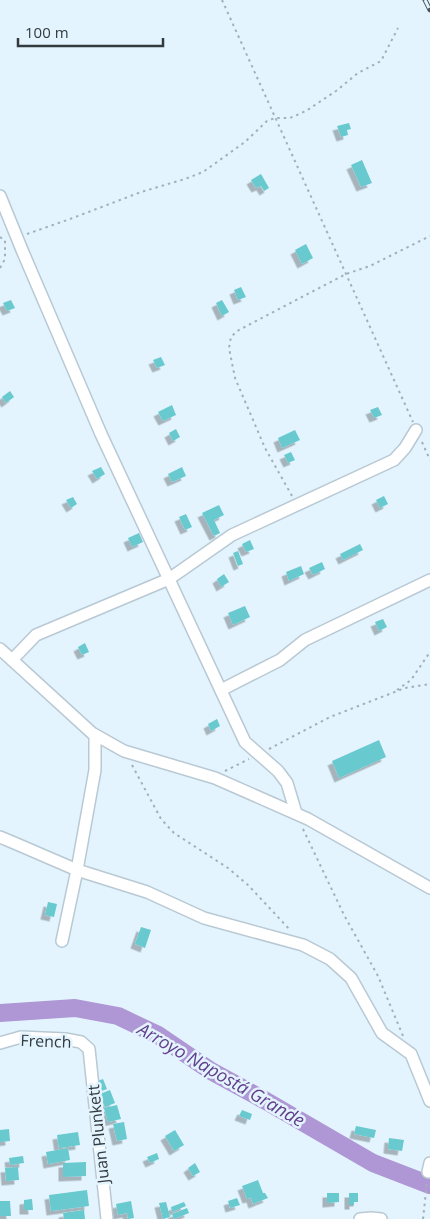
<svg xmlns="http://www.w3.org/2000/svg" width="430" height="1219" font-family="'Open Sans',sans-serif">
<defs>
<filter id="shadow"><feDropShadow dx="-4.5" dy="4.5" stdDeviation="0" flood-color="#0004"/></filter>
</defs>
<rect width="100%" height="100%" fill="#e3f4ff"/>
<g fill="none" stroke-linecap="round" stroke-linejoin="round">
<path stroke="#af96d4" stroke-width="18" d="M0,1013l75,-5 43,8 40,19 53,36 55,30 107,62 57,22"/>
</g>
<g fill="#67c9cf" filter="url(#shadow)">
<path d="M349,123l2,6 -4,1 1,5 -7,2 -4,-11z"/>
<path d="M362,160l10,23 -11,4 -10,-22z"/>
<path d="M261,174l8,14 -5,3 -3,-5 -5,2 -5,-8z"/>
<path d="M306,244l7,14 -11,6 -7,-14z"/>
<path d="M241,287l5,10 -8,3 -4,-10z"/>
<path d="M11,300l4,8 -8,3 -4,-8z"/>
<path d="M222,300l7,12 -7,4 -6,-13z"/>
<path d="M161,357l4,8 -8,3 -4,-8z"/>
<path d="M10,391l4,6 -8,6 -4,-6z"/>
<path d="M172,405l4,10 -13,6 -5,-9z"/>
<path d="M378,407l4,8 -8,3 -4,-8z"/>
<path d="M176,429l4,8 -7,4 -4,-8z"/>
<path d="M295,430l5,10 -18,8 -4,-10z"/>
<path d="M291,452l4,8 -7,3 -4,-8z"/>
<path d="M101,467l4,7 -8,5 -5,-8z"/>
<path d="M182,467l4,9 -14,6 -4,-8z"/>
<path d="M384,496l4,8 -8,4 -4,-8z"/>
<path d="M73,497l4,7 -6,4 -5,-8z"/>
<path d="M219,505l5,10 -10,5 6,13 -6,3 -12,-23z"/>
<path d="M186,514l6,13 -7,3 -6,-13z"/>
<path d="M139,533l4,9 -11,5 -4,-9z"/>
<path d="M250,540l4,9 -8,3 -4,-8z"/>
<path d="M360,544l3,6 -20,10 -3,-6z"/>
<path d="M238,551l5,13 -5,2 -5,-13z"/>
<path d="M322,562l3,7 -12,6 -4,-7z"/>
<path d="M301,566l3,8 -15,7 -3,-9z"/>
<path d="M224,574l5,8 -8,5 -4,-8z"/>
<path d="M245,606l5,11 -17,8 -5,-12z"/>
<path d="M383,619l4,8 -8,4 -4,-9z"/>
<path d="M85,643l4,9 -7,3 -4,-8z"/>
<path d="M217,719l3,7 -9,5 -3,-7z"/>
<path d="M379,740l7,17 -47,21 -7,-17z"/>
<path d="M48,902l9,2 -3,13 -9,-2z"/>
<path d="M141,927l10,3 -6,18 -10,-4z"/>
<path d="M103,1079l4,10 -8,3 -4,-10z"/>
<path d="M110,1090l5,13 -10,4 -5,-13z"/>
<path d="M117,1105l4,14 -13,3 -4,-14z"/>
<path d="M242,1110l10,4 -2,6 -11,-4z"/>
<path d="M124,1122l3,17 -10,2 -4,-17z"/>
<path d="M356,1126l20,4 -2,8 -20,-4z"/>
<path d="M9,1129l1,12 -10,1v-12z"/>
<path d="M175,1130l9,15 -10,6 -9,-15z"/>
<path d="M78,1132l2,13 -21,3 -2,-13z"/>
<path d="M389,1138l15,2 -2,11 -14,-2z"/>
<path d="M68,1148l2,12 -22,4 -2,-12z"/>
<path d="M157,1153l2,6 -9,4 -3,-6z"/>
<path d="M23,1156l1,7 -14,2 -1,-7z"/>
<path d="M86,1162v14l-23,1v-14z"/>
<path d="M195,1163l5,9 -7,4 -5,-8z"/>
<path d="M18,1167l1,13 -13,1 -1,-13z"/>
<path d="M258,1180l5,13h2l3,5 -15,6 -2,-6 -4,1 -5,-13z"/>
<path d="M87,1190l2,16 -38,5 -2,-16z"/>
<path d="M327,1193h12v9l-12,1z"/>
<path d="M349,1193h9v9h-4v3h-5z"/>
<path d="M237,1198l3,7 -10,3 -2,-7z"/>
<path d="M32,1199l1,11h-9v-10z"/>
<path d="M0,1201h10l1,15h-11z"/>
<path d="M131,1201l3,17 -6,1 -1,-6 -9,2 -2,-11z"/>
<path d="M166,1202l4,15 -7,2 -4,-16z"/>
<path d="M184,1202l2,4 -14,6 -1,-5z"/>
<path d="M187,1208l2,5 -15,6 -2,-5z"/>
<path d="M84,1210l1,9h-21l-1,-6z"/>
</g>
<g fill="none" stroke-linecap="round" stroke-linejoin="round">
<defs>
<g id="minor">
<path d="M0,196l22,54 79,184 144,308 33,29 9,12 9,30"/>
<path d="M0,649l92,84 32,18 91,27 93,41 122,69"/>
<path d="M12,660l24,-25 133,-56 63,-44 162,-75 11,-12 11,-18"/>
<path d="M221,690l59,-30 25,-20 125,-60"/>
<path d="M0,837l12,5 65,28 70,22 57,26 99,27 27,14 21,19 31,55 29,21 19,47"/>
<path d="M62,941l15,-71 18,-100v-35"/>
<path d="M0,1043l21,-6 44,2 16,3 8,7 18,170"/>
<path d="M428,1172l2,-9"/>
<path d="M360,1219l11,-1 10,1"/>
</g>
</defs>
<use href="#minor" stroke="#b9c9d3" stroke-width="14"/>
<g stroke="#a2b0b8" stroke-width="2" stroke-dasharray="2.5 4" stroke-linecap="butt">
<path d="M222,0l191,422"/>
<path d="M27,234l43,-15 71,-27 44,-13 18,-7 42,-30 22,-21 8,-3h15l16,-7 30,-20 22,-18 23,-12 17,-33"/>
<path d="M0,237l4,3"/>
<path d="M0,268l5,-9v-22"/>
<path d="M422,442l8,18"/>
<path d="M292,496l-27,-48 -30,-70 -6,-30 2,-11 6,-6 109,-57 24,-8 60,-30"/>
<path d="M397,690l14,-10 19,-28"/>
<path d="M269,749l61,-32 75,-29 25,-4"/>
<path d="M132,765l29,54 13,14 54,35 20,17 42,45"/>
<path d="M225,771l24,-12"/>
<path d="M303,829l41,86 34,61 25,60"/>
<path d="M423,1219l4,-37"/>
</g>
<use href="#minor" stroke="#fff" stroke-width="11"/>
<defs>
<path id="rail" d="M425,0l5,10"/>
</defs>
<use href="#rail" stroke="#4b5459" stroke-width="5"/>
<use href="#rail" stroke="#e3f4ff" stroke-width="3" stroke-dasharray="9" stroke-linecap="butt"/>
</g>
<g text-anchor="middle" stroke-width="5" stroke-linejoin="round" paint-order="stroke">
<g font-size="16" fill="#333a3e" stroke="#e3f4ff">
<text transform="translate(46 1041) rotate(2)" y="6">French</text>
<text transform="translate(98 1134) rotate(-96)" y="6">Juan Plunkett</text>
</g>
<g font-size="18" font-style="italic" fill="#62408b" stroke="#e3f4ff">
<text transform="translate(221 1075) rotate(30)" y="6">Arroyo Napostá Grande</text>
</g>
</g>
<path d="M18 38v8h145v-8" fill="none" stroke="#333a3e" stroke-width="2.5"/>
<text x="25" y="38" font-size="15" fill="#333a3e" stroke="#e3f4ff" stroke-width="4" paint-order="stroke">100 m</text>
</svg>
